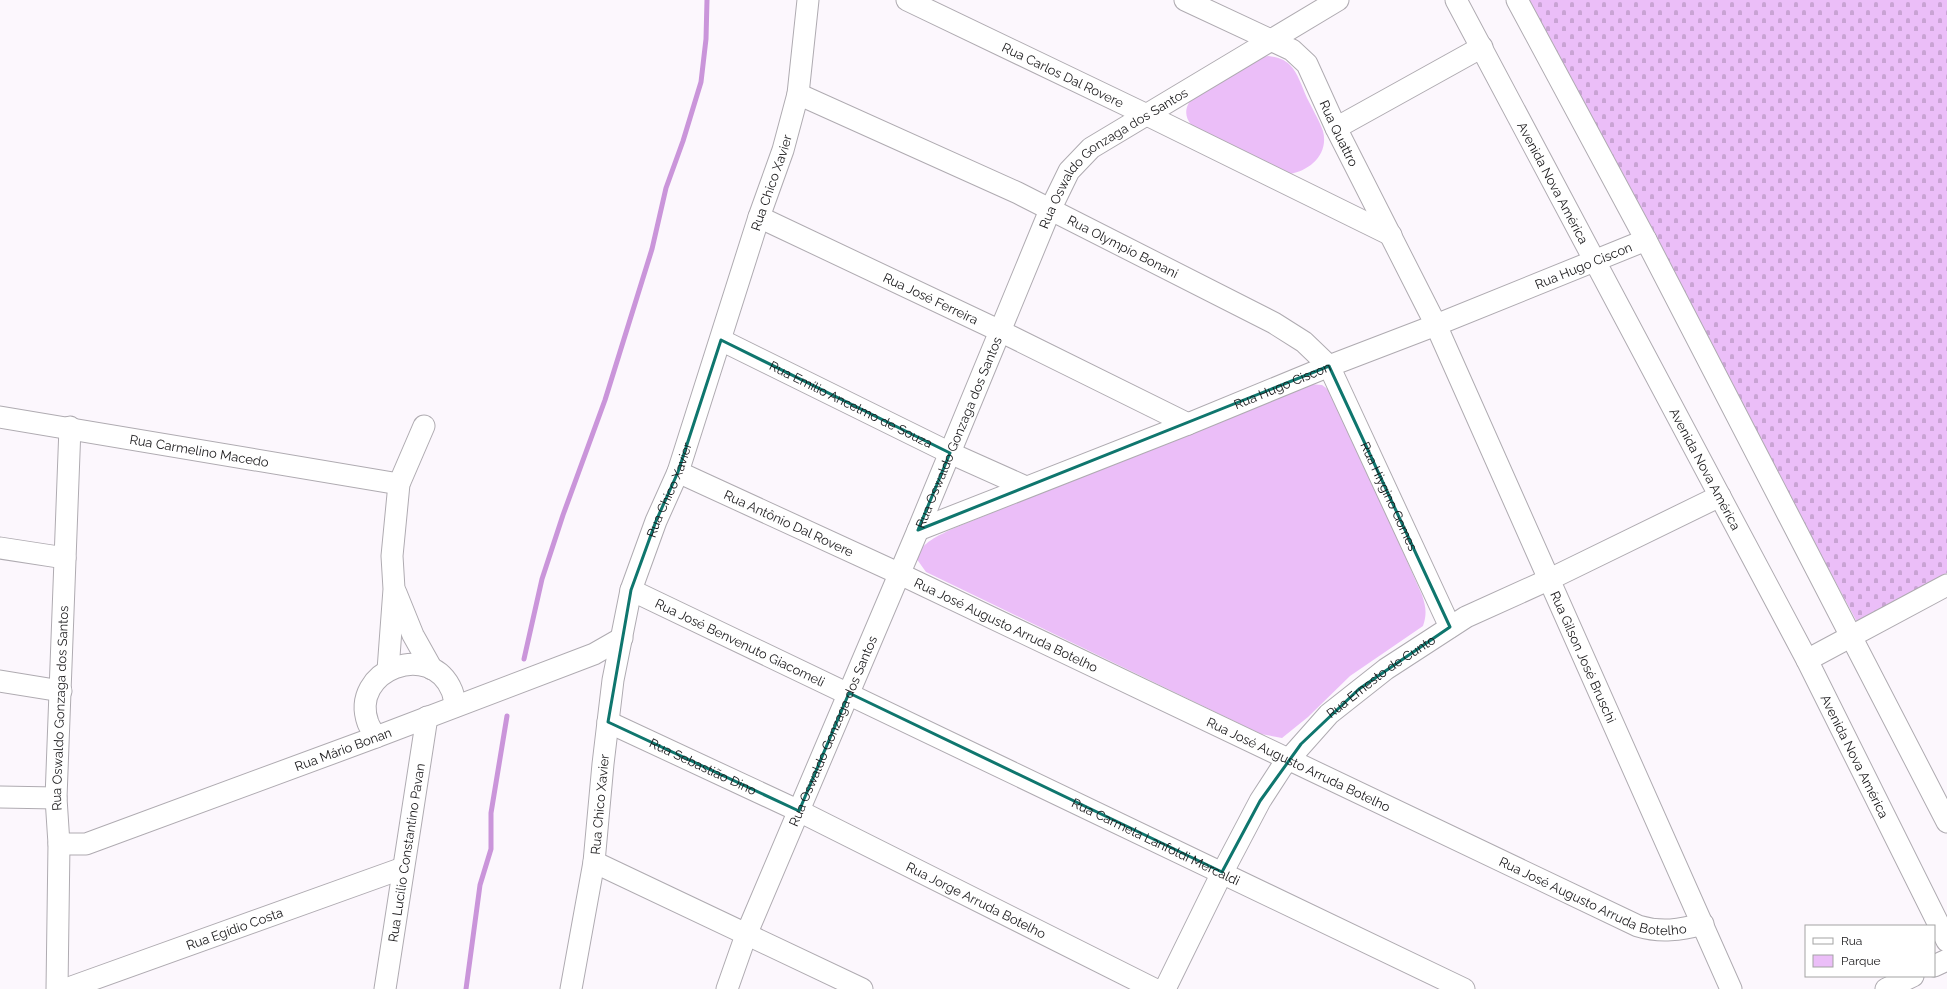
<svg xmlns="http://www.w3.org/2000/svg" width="1947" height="989" font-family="Raleway,sans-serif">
<defs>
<pattern id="cemetery-stones" width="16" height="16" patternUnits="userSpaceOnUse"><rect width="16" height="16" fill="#ebbef8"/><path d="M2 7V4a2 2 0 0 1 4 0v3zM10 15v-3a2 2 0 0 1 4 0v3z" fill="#c9a3d4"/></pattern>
</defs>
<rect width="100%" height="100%" fill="#fcf7fd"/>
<g fill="#ebbef8">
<path d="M1268,56c9,1 16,3 22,9 8,8 12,22 17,33 5,10 12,22 16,33 6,23 -13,40 -34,43l-97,-48c-10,-12 -6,-22 4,-32l67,-37z"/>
<path d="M1310,384l12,1 11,8 89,202c4,12 5,19 1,31l-73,50 -42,41 -26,21 -21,-4 -335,-162 -10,-14c6,-16 22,-22 36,-29z"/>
</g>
<path fill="url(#cemetery-stones)" d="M1529,0h418v573l-90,49 -181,-337z"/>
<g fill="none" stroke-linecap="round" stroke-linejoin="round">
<g stroke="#ca95da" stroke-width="5">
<path d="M524,659l18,-80 21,-64 42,-115 47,-151 14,-61 17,-47 18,-59 5,-43 1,-39"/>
<path d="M466,989l14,-104 11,-36v-36l16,-97"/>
</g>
<defs>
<g id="minor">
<path id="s1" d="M907,0l240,115 244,120"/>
<path id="s2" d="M1185,0l107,50 15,14 29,64 100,197 295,664"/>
<path id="s3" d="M1456,0l351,660 140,281"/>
<path d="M1517,0l129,240 301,582"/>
<path id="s4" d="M798,94l220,99 256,130 30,19 25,24 121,261"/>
<path d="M1336,128l146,-81"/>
<path id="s5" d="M759,217l241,114 188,93"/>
<path id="s6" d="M721,340l229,113 76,34"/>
<path id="s7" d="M0,417l399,67"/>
<path id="s8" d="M678,472l222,102 738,352c23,7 42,4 65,-2"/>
<path id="s9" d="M918,530l270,-106 141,-58 107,-41 210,-85"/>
<path d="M0,548l65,10"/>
<path id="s10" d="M631,590l833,399"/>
<path d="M396,593l17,42 19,34"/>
<path d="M1807,660l140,-75"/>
<path d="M388,670l6,-81 -2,-33 7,-72 25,-58"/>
<path d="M0,681l61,10"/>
<path id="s11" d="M608,722l191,89 355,178"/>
<path d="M376,737c-3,-5 -6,-9 -8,-14 -19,-53 63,-84 84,-32 2,5 2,10 4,15"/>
<path d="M0,797l56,1"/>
<path id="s12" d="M59,844h27l290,-107 218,-83 28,-16"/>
<path d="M594,862l268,127"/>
<path d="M1934,966l13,-6"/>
<path id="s13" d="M57,989l2,-145 -3,-46 14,-371"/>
<path id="s14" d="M66,989l337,-121"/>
<path id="s15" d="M385,989l42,-272"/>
<path id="s16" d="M571,989l23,-127 9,-98 10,-84 18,-90 25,-69 22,-49 81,-255 24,-67 15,-56 10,-94"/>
<path id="s17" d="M727,989l19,-54 172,-405 132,-320 19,-39 22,-23 247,-148"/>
<path id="s18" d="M1165,989l54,-110 41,-78 22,-34 47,-53 57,-45 80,-52 84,-38 170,-83"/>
<path d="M1886,989l27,-13"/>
</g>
</defs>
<use href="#minor" stroke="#afabb1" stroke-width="23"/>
<use href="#minor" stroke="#fff" stroke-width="21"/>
</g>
<path fill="none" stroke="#0f766e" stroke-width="3" stroke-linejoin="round" d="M721,340l229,113 -32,77 411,-164 121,261 -91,62 -58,55 -41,57 -38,71 -373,-179 -50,118 -191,-89 23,-132 25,-69 22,-49z"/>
<g text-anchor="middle" stroke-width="3" stroke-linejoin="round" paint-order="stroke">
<g font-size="13" fill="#19181a" stroke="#fff">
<text dy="5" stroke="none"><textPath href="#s1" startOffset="173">Rua Carlos Dal Rovere</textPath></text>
<text dy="5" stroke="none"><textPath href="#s2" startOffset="215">Rua Quattro</textPath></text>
<text dy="5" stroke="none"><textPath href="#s17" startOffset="927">Rua Oswaldo Gonzaga dos Santos</textPath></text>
<text dy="5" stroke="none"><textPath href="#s16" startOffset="835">Rua Chico Xavier</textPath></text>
<text dy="5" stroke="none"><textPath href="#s3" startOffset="207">Avenida Nova América</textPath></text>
<text dy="5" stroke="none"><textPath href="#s4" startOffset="359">Rua Olympio Bonani</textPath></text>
<text dy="5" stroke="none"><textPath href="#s9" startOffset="716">Rua Hugo Ciscon</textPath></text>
<text dy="5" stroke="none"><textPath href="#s5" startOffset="190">Rua José Ferreira</textPath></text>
<text dy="5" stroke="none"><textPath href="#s9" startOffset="392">Rua Hugo Ciscon</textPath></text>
<text dy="5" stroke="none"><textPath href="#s6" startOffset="145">Rua Emílio Ancelmo de Souza</textPath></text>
<text dy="5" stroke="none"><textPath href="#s17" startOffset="603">Rua Oswaldo Gonzaga dos Santos</textPath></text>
<text dy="5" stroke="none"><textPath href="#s7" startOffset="202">Rua Carmelino Macedo</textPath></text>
<text dy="5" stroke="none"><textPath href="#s3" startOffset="531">Avenida Nova América</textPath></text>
<text dy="5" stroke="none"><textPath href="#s16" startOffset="511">Rua Chico Xavier</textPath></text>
<text dy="5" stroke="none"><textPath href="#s4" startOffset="742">Rua Hiygino Gomes</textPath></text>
<text dy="5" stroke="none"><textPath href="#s8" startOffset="122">Rua Antônio Dal Rovere</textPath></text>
<text dy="5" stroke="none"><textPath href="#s8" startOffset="362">Rua José Augusto Arruda Botelho</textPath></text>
<text dy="5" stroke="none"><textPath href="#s10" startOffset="121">Rua José Benvenuto Giacomeli</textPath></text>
<text dy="5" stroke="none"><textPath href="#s2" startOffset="793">Rua Gilson José Bruschi</textPath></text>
<text dy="5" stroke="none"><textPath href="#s18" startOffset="386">Rua Ernesto de Cunto</textPath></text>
<text dy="5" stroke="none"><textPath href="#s13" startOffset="281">Rua Oswaldo Gonzaga dos Santos</textPath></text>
<text dy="5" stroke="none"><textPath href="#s17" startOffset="279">Rua Oswaldo Gonzaga dos Santos</textPath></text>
<text dy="5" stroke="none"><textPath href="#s12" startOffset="301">Rua Mário Bonan</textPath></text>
<text dy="5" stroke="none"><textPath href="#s3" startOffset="855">Avenida Nova América</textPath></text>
<text dy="5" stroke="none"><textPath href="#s8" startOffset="686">Rua José Augusto Arruda Botelho</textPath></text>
<text dy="5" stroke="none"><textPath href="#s11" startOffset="105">Rua Sebastião Dino</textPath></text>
<text dy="5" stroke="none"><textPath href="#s16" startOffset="187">Rua Chico Xavier</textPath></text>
<text dy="5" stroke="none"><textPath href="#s10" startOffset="582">Rua Carmela Lanfoldi Mercaldi</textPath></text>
<text dy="5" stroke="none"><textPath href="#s15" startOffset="138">Rua Lucilio Constantino Pavan</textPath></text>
<text dy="5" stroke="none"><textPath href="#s8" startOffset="1010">Rua José Augusto Arruda Botelho</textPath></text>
<text dy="5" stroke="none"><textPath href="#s11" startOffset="409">Rua Jorge Arruda Botelho</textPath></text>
<text dy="5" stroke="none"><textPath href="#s14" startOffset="179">Rua Egídio Costa</textPath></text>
</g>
</g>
<rect x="1805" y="925" width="130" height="52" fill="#ffffff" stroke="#a3a3a3"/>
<rect x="1813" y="938" width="20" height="6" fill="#ffffff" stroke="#a3a3a3"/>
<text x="1841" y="945" font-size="12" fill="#19181a">Rua</text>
<rect x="1813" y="955" width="20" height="12" fill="#ebbef8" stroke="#a3a3a3"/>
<text x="1841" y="965" font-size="12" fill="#19181a">Parque</text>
</svg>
